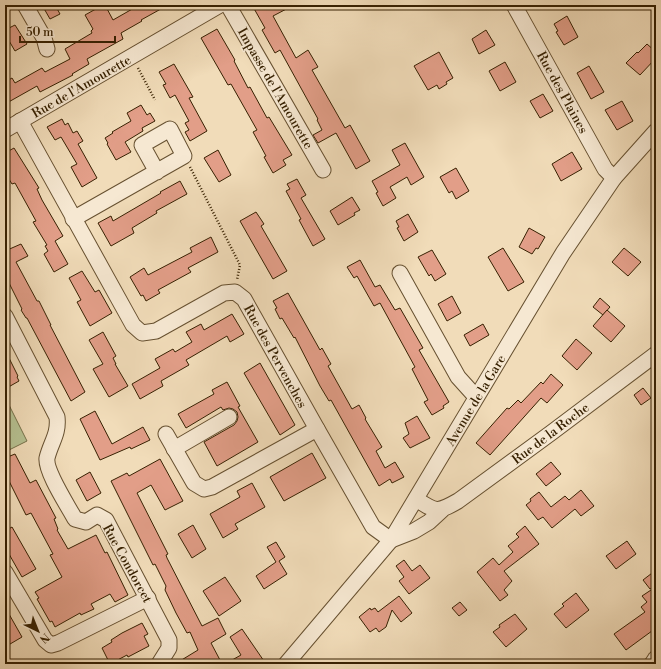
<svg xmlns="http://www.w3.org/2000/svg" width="661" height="669" font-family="'Libre Bodoni',serif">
<rect width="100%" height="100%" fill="#f1dcb9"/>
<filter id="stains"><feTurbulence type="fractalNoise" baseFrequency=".005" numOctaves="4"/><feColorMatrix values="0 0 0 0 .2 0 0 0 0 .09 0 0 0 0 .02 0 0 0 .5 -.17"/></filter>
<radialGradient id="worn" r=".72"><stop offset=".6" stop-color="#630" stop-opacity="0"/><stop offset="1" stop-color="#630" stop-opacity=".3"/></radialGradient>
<path fill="#b6c192" stroke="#76714a" d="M5,397l22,44 -22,11z"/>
<g fill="#e29e88" stroke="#372102">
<path d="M42,5h13l5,9 -10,5z"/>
<path d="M103,5h2l8,15 21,-12 -1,-3h35l-27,15 1,1 -21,12 2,6 -36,20 2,5 -17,10 1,1 -33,17 -3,-6 -32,18v-22l7,-4 3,5 27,-15 3,4 25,-13 -5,-10 27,-16 -1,-2 2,-2 -8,-14z"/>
<path d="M252,5h42l-21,11 23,42 12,-8 10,17 -6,3 33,58 5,-3 20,36 -14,8 -20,-36 -18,10 -5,-8 9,-5 -5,-10 1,-1 -38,-69 -5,3 -13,-23 3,-2z"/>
<path d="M567,16l11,21 -14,8 -8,-13 2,-1 -4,-7z"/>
<path d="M15,25l12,19 -12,7 -10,-17v-4z"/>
<path d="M217,29l18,31 -1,1 14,27 2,-1 17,31 2,-1 23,38 -9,5 3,5 -13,8 -9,-16 2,-1 -13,-24 4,-2 -26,-46 -3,1 -27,-47z"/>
<path d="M486,30l9,15 -16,9 -7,-15z"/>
<path d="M647,44l9,8v6l-16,17 -14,-12 11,-11 1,1z"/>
<path d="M439,52l14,26 -7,4 1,2 -8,5 -2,-4 -9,5 -14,-24z"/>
<path d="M505,62l11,20 -16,9 -11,-20z"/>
<path d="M174,64l19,33 -4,1 18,33 -17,10 -5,-9 4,-2 -4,-7 4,-2 -14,-26 -5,3 -7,-13 3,-1 -7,-12z"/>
<path d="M589,66l15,26 -13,7 -14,-26z"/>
<path d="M543,94l10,17 -13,7 -10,-17z"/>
<path d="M622,101l11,20 -16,9 -12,-20z"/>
<path d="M141,105l6,10 3,-2 5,8 -13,7 1,3 -18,11 6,10 -15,8 -9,-16 1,-1 -3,-5 8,-5 -1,-1 19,-11 -4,-8z"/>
<path d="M62,119l3,6 3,-2 5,10 4,-2 6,10 -5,3 19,34 -15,9 -11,-20 6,-3 -16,-27 -6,3 -8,-13z"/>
<path d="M405,143l19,34 -13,8 -4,-8 -17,10 6,11 -13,8 -7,-13 2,-1 -6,-11 28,-16 -8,-15z"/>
<path d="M14,148l25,40 -2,1 5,11 21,36 -8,5 13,23 -14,8 -10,-18 4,-3 -3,-5 2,-1 -14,-23 3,-1 -21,-38 -3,1 -7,-11v-20z"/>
<path d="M218,150l13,25 -12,7 -15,-24z"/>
<path d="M572,152l10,17 -21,12 -9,-17z"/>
<path d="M456,168l13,23 -13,8 -4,-8 -3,2 -9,-16z"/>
<path d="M297,179l9,16 -5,3 24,41 -12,7 -14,-26 2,-1 -15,-28 4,-2 -3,-5z"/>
<path d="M180,181l7,13 -31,17 1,2 -25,15 2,5 -23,13 -13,-23 13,-7 2,5 48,-28 -1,-1z"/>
<path d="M352,197l8,13 -6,3 1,2 -17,10 -8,-14z"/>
<path d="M256,212l8,12 -3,2 26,45 -14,8 -33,-58z"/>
<path d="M408,214l10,18 -14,9 -7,-13 2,-1 -3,-6z"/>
<path d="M529,228l16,9 -7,12 -2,-1 -4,6 -13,-7z"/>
<path d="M211,237l7,15 -30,16 3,4 -33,18 2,3 -14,8 -3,-6 -2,1 -11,-19 14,-9 4,7 44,-23 -2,-4z"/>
<path d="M21,244l7,12 -12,6 21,39h2l12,24h-1l35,67 -14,9 -44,-83h-1l-5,-8 1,-1 -17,-34v-24z"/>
<path d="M503,248l21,34 -16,9 -20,-34z"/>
<path d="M624,248l17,14 -13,14 -16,-14z"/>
<path d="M432,250l14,24 -11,7 -4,-7 -2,2 -11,-19z"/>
<path d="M360,260l15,27 5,-2 15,25 5,-2 23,40 -4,2 30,52 -6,4 1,2 -12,7 -8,-13 4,-2 -16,-31 3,-2 -35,-64 -6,3 -17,-30 -3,2 -7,-11z"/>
<path d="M82,271l13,21 4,-2 13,23 -22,13 -13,-24 4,-2 -12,-22z"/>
<path d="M288,293l32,57 2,-2 9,16 -3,2 24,43 7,-4 7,13 -1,1 17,28 -6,4 9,17 10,-6 9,15 -12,6 -2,-4 -11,7 -48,-86 -2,1 -9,-15 -25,-49 -1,1 -12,-20 -2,1 -5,-10 2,-1 -4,-7z"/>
<path d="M452,296l9,17 -14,8 -9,-17z"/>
<path d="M600,298l10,9 -7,8 -10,-8z"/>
<path d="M607,310l18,16 -14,16 -18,-16z"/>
<path d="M232,314l12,20 -14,8 -3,-6 -41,24 3,5 -28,16 2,5 -23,13 -8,-15 28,-16 -5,-9 18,-10 2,3 17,-10 -6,-10 15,-8 3,6z"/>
<path d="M483,324l6,11 -19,11 -6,-11z"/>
<path d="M103,332l13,24 -3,2 3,6h-1l13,22 -19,11 -16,-28 10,-5 -14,-24z"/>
<path d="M576,339l16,14 -15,17 -15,-14z"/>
<path d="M5,350l13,26 -1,1 2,4 -14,8z"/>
<path d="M260,363l35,62 -15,10 -36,-62z"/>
<path d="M551,374l12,11 -16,18 -6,-5 -51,57 -14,-12 31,-35 2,1 9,-9 3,3 20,-21 2,2z"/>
<path d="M227,382l13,24 -2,1 20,35 -41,24 -13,-24 30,-17 3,-4 1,-4 -1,-5 -4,-3 -4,-1 -6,2 -2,-3 -35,21 -8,-14 36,-20 -2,-4z"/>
<path d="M643,388l8,10 -10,7 -7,-10z"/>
<path d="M95,411l17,33 31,-17 7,13 -19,9 -1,-2 -30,13 -20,-41z"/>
<path d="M417,416l13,22 -20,10 -7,-10 6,-4 -4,-11z"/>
<path d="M312,453l14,25 -42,23 -14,-24z"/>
<path d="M15,454l15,29 6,-3 20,38 -2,1 4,10 -1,1 11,19 28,-14 9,18 2,-1 21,43 -13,7 -5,-8 -19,10 3,5 -11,5 -2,1 -1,-2 -25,14 -3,-6 -2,1 -13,-23 2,-1 -4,-6 27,-15 -12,-22 3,-1 -22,-41 -5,2 -21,-42v-15z"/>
<path d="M160,459l23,42 -18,9 -14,-25 -14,8 31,61 -2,1 1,3 35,68 16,-8 8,16 -15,9 9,17 -9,4h-36l23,-14 -8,-18 -3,1 -11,-20 -11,-23 1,-4 -11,-22 -2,1 -42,-84 16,-8 2,3z"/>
<path d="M551,462l10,12 -15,12 -10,-12z"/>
<path d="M90,472l11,21 -14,8 -11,-21z"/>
<path d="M252,483l13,24 -30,17 3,5 -15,9 -13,-24 30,-17 -3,-6z"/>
<path d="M581,490l13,16 -13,10 -6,-7 -23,19 -9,-11 -5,3 -12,-15 5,-4 -1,-2 9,-7 12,15 14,-11 4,4z"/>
<path d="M193,525l13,24 -14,9 -14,-24z"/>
<path d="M525,526l14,18 -35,27 8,10 -8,9 4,5 -8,6 -23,-29 16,-14 6,7 14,-13 -5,-6 11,-9 -3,-3z"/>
<path d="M12,527l24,42 -14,8 -17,-30v-16z"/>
<path d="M627,541l9,13 -20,15 -10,-13z"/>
<path d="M276,542l9,15 -6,4 8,13 -23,15 -8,-13 20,-14 -9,-15z"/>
<path d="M404,560l8,11 8,-6 10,13 -21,16 -10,-13 5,-4 -8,-11z"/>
<path d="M656,570v15l-6,4 -7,-9z"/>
<path d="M225,577l16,24 -22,15 -16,-25z"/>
<path d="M651,590l5,5v33l-30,22 -12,-16 31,-22 -4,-5 6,-5 -5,-6z"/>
<path d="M576,593l13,17 -23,18 -12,-14 10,-8 -2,-2z"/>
<path d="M399,596l13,17 -11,9 -9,-12 -6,17 -7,5 -3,-4 -6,4 -11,-15 11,-9 1,2 4,-2 3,4z"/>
<path d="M460,602l7,8 -8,6 -7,-8z"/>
<path d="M5,607l17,30 -17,10z"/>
<path d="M515,614l12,15 -21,18 -13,-15 7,-5 -1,-2z"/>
<path d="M142,623l6,11 -4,2 5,10 -21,11 -1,-2 -17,9 -8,-16 10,-6 -1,-2 11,-7z"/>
<path d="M242,629l24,35h-41l16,-9 -11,-18z"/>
</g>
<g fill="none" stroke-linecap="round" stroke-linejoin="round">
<defs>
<g id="minor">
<path d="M25,5l19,33 3,11"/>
<path d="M228,5l95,165"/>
<path d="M514,5l91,164 9,9"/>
<path d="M20,121l113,204 9,8 14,-2 68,-38 11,-1 9,7 73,130 56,98 18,13 23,-9 15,-9 13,-12"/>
<path d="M5,130l215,-125"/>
<path d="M73,219l111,-63 -14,-27 -28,16 15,27"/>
<path d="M400,273l58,104 18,20"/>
<path d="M5,316l52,101c2,17 -6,25 -10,41 -2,13 21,48 28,61l11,3 11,-7 9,5 63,120v8l-10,16"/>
<path d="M166,434l28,49 10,6 8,-2 105,-58"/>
<path d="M174,449l55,-32"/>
<path d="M416,499c20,13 21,14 42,2l93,-68 105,-79"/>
<path d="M5,572l40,68 6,5 7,-2 90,-45"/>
<path d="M286,664l105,-124 172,-287 51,-75 42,-47"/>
<path d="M652,664l4,-6"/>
</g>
</defs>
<use href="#minor" stroke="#665030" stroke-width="17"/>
<g stroke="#372102" stroke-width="2.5" stroke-dasharray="1 2" stroke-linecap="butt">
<path d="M138,68l17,32"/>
<path d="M190,167l50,98 -3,15"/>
</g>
<use href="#minor" stroke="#f6e8d2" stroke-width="15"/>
</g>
<g text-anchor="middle" stroke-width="3" stroke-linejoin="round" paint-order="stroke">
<g font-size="13" fill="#372102" stroke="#f6e8d2">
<text transform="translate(81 86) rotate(-30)" y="5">Rue de l'Amourette</text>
<text transform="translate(276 88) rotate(60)" y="5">Impasse de l'Amourette</text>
<text transform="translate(563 92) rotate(61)" y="5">Rue des Plaines</text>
<text transform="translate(276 356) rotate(61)" y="5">Rue des Pervenches</text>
<text transform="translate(475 400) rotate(-59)" y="5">Avenue de la Gare</text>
<text transform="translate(550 433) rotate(-37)" y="5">Rue de la Roche</text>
<text transform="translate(128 563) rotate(61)" y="5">Rue Condorcet</text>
</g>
</g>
<rect width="661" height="669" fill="none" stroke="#f1dcb9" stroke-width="20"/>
<rect x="6" y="6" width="649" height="657" fill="none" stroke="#372102" stroke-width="2"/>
<rect x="10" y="10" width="641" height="649" fill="none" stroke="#372102"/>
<g transform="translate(38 631) rotate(137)" stroke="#f6e8d2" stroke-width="3" paint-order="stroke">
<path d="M0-3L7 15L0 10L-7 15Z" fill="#372102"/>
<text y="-6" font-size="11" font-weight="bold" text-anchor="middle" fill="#372102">N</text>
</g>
<path d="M20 36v6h95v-6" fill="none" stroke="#372102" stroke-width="2"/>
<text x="26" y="36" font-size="12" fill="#372102" stroke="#f6e8d2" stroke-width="3" paint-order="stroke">50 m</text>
<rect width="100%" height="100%" filter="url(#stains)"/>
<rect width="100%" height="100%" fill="url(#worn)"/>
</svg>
